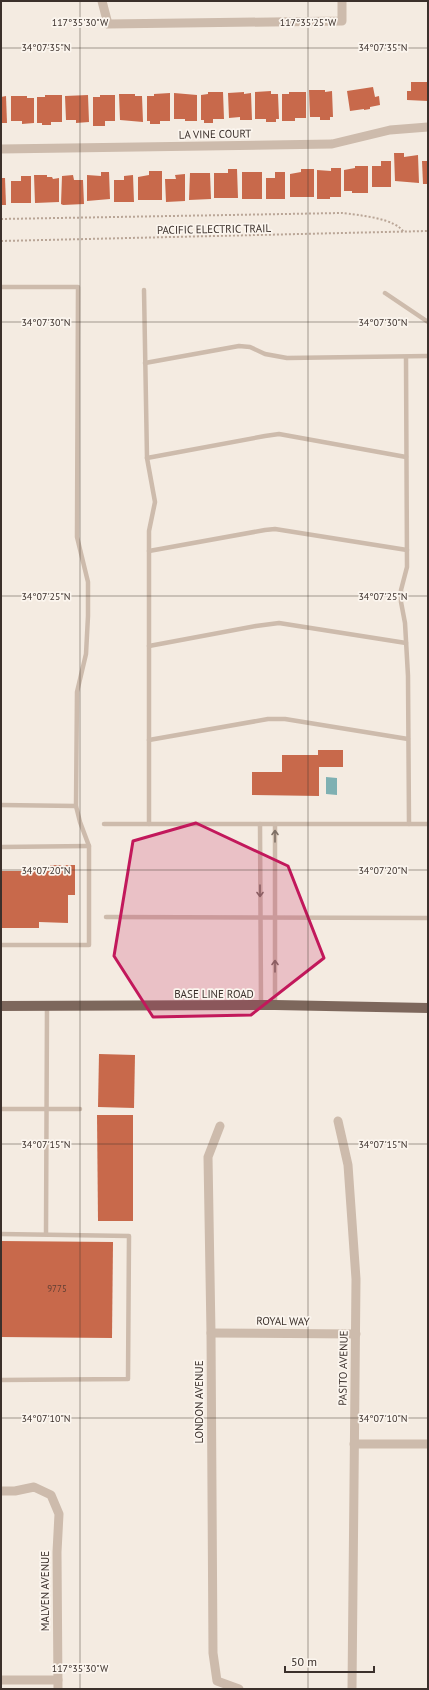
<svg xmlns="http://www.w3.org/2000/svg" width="429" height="1690" font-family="'PT Sans',sans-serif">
<rect width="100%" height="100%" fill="#f4ebe1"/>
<path fill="#7fb0b2" d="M326,777l11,1v17l-11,-1z"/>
<g fill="#c8694b">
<path d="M411,82h17v19l-21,-1v-9h4z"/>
<path d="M373,87l2,10 4,-1 1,9 -10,2v2l-6,1v-1l-14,2 -3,-20z"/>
<path d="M309,90h16v2l7,-1 1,26h-3v3h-10v-3h-10z"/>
<path d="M271,91v3h7l1,25h-3v3h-10v-3h-11v-27z"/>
<path d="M208,92h15l1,27h-11v4h-9v-3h-3v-25l7,-1z"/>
<path d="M244,92v2l7,-1 1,27h-12v-3l-11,1 -1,-25z"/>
<path d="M289,92h17v26h-11v3h-13v-27h7z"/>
<path d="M170,93v28h-10v3h-10v-3h-3v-25h7v-2z"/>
<path d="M174,93l23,2v26h-12v-2h-11z"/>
<path d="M119,94h16v2h7l1,26 -23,-2z"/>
<path d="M45,95h17v27h-11v3h-9v-2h-5v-26h8z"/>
<path d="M88,95l1,27 -13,1v-3h-10l-1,-24z"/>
<path d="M100,95h15v26h-10v5h-12v-29h7z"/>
<path d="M6,96l1,27h-6v-26z"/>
<path d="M11,96h16v2h7v25l-12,1v-3h-11z"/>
<path d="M394,153h10v4l14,-2 1,28 -24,-2z"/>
<path d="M381,161h10v26h-19v-21h9z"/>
<path d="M422,161h6v23h-5z"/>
<path d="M355,166h13v27h-16v-2h-8v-21l11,-2z"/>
<path d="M331,168h10v29h-11v2h-13v-29l14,1z"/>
<path d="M228,169h9l1,29h-24v-25h14z"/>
<path d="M301,169h13v28h-24v-23l11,-2z"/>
<path d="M149,171h13v29h-24v-23l11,-2z"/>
<path d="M101,172h8l1,27 -23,2v-26l14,1z"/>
<rect x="242" y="172" width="20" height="27"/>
<path d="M275,172h10v27h-19v-21h9z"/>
<path d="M190,173h20l1,26 -22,1z"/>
<path d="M185,174v27l-19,1 -1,-23h11l-1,-4z"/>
<path d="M34,175h13v2h5l1,2 6,-1v24l-24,1z"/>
<path d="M73,175l1,5h9l1,24 -21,1 -2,-1 1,-28z"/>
<path d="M133,175l1,27h-20v-22h10v-4z"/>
<path d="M21,176h10v27h-20v-22h10z"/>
<path d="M1,178h4l1,27h-5z"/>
<path d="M318,750h25v17h-24v29l-67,-1v-23h30v-17h36z"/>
<path d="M50,865h25v30h-7v28l-29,-1v6h-38v-57h49z"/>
<path d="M99,1054l36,1 -1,53 -36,-1z"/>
<path d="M97,1115h36v106h-35z"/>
<path d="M1,1241l112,1 -1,96 -111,-1z"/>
</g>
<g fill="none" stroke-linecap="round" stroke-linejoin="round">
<g stroke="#b9a596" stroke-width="2" stroke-dasharray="2 2" stroke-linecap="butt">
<path d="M1,219l341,-6c15,2 55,5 62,20"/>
<path d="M1,241l427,-10"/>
</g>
<g stroke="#cdbbac" stroke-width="4.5">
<path d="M1,287h77l-1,250 11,45v34l-2,38 -9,38 -1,114 4,16 9,24v99h-88"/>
<path d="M144,290l3,168 8,44 -6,29v293"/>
<path d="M385,293l43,29"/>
<path d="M406,357l1,210 -6,23v12l4,21 3,53 1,148"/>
<path d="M145,363l94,-17 11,1 15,7 22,4 141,-2"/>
<path d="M147,458l118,-22 14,-2 127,23"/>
<path d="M149,551l116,-21 10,-1 132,21"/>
<path d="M149,646l107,-20 23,-3 127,20"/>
<path d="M149,740l119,-21h17l123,20"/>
<path d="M1,805l75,1"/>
<path d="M104,824h324"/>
<path d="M260,824l1,181"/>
<path d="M275,824v181"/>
<path d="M1,847l88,-1"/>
<path d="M106,917l322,1"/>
<path d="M1,1109h79"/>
<path d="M1,1234l128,2 -1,143 -127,1"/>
<path d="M46,1234l1,-228"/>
</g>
<g stroke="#cdbbac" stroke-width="9">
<path d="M102,1l6,23 234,-3v-20"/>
<path d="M1,149l331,-5 58,-14 38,-3"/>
<path d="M338,1121l10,44 8,114 -4,410"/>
<path d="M220,1126l-12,31 3,176 2,320 4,28 22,8"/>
<path d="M211,1333l145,1"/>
<path d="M354,1444h74"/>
<path d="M1,1491h14l19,-4 17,8 8,19 -2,38 1,137"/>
<path d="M1,1680h57"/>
</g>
<path stroke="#7d675c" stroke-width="10" d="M1,1006l274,-1 153,3"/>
</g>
<defs><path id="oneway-shaft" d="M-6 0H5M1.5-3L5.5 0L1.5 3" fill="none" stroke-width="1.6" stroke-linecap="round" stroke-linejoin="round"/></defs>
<g stroke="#7d6f65">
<use href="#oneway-shaft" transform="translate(275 836) rotate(-90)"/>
<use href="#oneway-shaft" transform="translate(260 891) rotate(90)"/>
<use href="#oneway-shaft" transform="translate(275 966) rotate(-90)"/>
</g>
<path fill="#c2185b" fill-opacity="0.2" stroke="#c2185b" stroke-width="3" stroke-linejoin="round" d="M196,823l92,43 36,92 -73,57 -98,2 -39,-61 19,-115z"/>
<path fill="none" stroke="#3b302b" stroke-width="1" stroke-opacity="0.45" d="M80,1v1688M308,1v1688M1,48h427M1,322h427M1,596h427M1,870h427M1,1144h427M1,1418h427"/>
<g text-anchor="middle" stroke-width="3.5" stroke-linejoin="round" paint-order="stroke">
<g font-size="9" fill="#5e3e33">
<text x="57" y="1292">9775</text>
</g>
<g font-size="11" fill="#3b302b" stroke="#fbf5ee">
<text transform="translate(215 134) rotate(-1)" y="4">LA VINE COURT</text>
<text transform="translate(214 229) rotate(-1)" y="4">PACIFIC ELECTRIC TRAIL</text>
<text x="214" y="998">BASE LINE ROAD</text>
<text transform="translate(283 1321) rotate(1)" y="4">ROYAL WAY</text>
<text transform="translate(343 1368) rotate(-89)" y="4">PASITO AVENUE</text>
<text transform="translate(199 1402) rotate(-90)" y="4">LONDON AVENUE</text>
<text transform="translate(45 1591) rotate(-90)" y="4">MALVEN AVENUE</text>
</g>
</g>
<g font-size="10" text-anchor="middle" fill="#3b302b" stroke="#fbf5ee" stroke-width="3.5" stroke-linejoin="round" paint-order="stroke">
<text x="80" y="26">117°35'30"W</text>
<text x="308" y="26">117°35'25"W</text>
<text x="46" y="51">34°07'35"N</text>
<text x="383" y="51">34°07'35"N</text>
<text x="46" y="326">34°07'30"N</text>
<text x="383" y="326">34°07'30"N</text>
<text x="46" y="600">34°07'25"N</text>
<text x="383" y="600">34°07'25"N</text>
<text x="46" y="874">34°07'20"N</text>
<text x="383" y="874">34°07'20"N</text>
<text x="46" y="1148">34°07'15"N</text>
<text x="383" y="1148">34°07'15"N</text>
<text x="46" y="1422">34°07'10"N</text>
<text x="383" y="1422">34°07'10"N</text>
<text x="80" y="1672">117°35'30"W</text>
</g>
<rect width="429" height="1690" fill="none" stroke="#3b302b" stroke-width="4"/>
<path d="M285 1666v6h89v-6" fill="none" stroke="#3b302b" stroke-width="2"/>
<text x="291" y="1666" font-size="12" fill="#3b302b" stroke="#fbf5ee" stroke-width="3" paint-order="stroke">50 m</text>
</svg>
